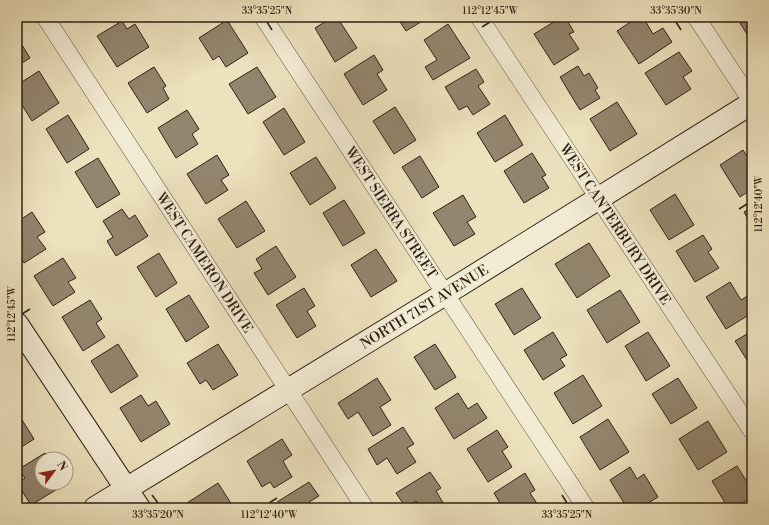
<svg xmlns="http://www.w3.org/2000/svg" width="769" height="525" font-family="'Libre Bodoni',serif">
<rect width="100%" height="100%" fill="#ede2be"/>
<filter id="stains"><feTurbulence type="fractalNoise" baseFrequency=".005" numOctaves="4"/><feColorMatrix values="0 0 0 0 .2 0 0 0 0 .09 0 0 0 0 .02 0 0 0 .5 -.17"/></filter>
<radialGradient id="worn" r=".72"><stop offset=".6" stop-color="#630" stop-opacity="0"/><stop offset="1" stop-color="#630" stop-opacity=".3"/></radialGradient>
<g fill="#93856e" stroke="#312118">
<path d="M333,17h4l20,31 -22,14 -20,-34z"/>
<path d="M397,17h32l-23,14z"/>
<path d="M562,17h3l9,15 -5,2 10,15 -25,16 -20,-31z"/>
<path d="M638,17h5l10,17 10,-6 9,14 -33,22 -22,-33z"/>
<path d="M749,17h3v25l-12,-19z"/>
<path d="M227,20l21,33 -22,14 -7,-11 -6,4 -14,-22z"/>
<path d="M122,21l5,8 8,-5 14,23 -32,20 -20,-31z"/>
<path d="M448,24l22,34 -37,22 -8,-13 12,-7 -13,-20z"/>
<path d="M17,37l13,21 -13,8z"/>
<path d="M679,52l13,19 -9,6 8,12 -25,16 -21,-32z"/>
<path d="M374,55l9,15 -6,4 10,16 -24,15 -19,-31z"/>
<path d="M578,66l6,10 5,-3 9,15 -3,2 5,8 -20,12 -20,-33z"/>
<path d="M154,67l12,19 -3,2 6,11 -22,14 -19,-30z"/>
<path d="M257,67l19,30 -28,17 -19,-30z"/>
<path d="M476,69l8,13 -6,4 12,18 -17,11 -6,-9 -8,4 -14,-23z"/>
<path d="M39,71l20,32 -27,18 -15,-24v-12z"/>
<path d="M617,102l20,32 -27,17 -20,-32z"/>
<path d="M395,107l21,33 -22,14 -21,-33z"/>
<path d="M284,108l21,34 -21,13 -21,-33z"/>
<path d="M187,110l12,19 -7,5 6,10 -22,14 -18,-30z"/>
<path d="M68,115l21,34 -22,14 -21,-34z"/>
<path d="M505,115l18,30 -28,17 -18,-29z"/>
<path d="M743,150l9,14v25l-12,8 -20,-32z"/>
<path d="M532,153l14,22 -4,2 7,11 -25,15 -20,-32z"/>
<path d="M217,155l12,20 -8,5 7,10 -22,14 -19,-30z"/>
<path d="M420,156l19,31 -17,11 -20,-31z"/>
<path d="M316,157l20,31 -26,17 -20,-32z"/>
<path d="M98,158l22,36 -23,14 -22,-36z"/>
<path d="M675,194l19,31 -25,15 -19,-30z"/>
<path d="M463,195l13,22 -9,5 8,12 -21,12 -21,-33z"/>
<path d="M344,200l21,33 -22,13 -20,-33z"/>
<path d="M246,201l19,30 -28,17 -19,-29z"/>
<path d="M752,207v19l-8,-14z"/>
<path d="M122,209l7,10 6,-4 13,21 -32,20 -9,-15 6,-4 -10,-16z"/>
<path d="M32,212l13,20 -8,5 9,12 -22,14 -7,-12v-29z"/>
<path d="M703,235l9,14 -4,3 11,16 -24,14 -19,-31z"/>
<path d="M589,243l21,33 -33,22 -22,-34z"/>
<path d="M276,246l20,31 -28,18 -14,-22 8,-4 -6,-10z"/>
<path d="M376,249l21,32 -26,16 -20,-32z"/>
<path d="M159,253l18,30 -21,14 -19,-30z"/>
<path d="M63,258l13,20 -8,4 7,10 -22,14 -19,-30z"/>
<path d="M730,282l11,18 8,-5 3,6v12l-26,16 -20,-32z"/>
<path d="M304,288l11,18 -8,5 9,15 -19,12 -21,-33z"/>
<path d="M522,288l19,30 -27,17 -19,-31z"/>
<path d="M620,290l20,32 -33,21 -20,-33z"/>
<path d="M189,295l20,32 -23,15 -20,-33z"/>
<path d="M90,300l12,19 -6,4 9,14 -22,14 -21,-34z"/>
<path d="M752,331v37l-17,-27z"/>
<path d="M553,332l14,23 -7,4 5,7 -22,14 -19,-30z"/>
<path d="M648,332l22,34 -24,15 -21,-35z"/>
<path d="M118,344l20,32 -27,17 -20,-32z"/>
<path d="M218,344l20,31 -25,15 -7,-10 -6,4 -13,-21z"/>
<path d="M435,344l21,33 -21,13 -21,-33z"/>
<path d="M583,375l19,31 -29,18 -19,-31z"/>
<path d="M377,378l14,22 -11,7 11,18 -18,11 -15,-24 -10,7 -10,-16z"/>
<path d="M678,378l19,30 -26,16 -19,-30z"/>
<path d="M458,393l10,16 9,-6 10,15 -33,21 -19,-31z"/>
<path d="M141,395l7,11 8,-5 14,23 -29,18 -21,-34z"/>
<path d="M17,412l17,27 -17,11z"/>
<path d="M608,419l21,33 -29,18 -20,-33z"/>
<path d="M708,421l19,31 -29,18 -19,-31z"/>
<path d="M403,427l11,17 -7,4 9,14 -19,12 -10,-16 -10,7 -9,-16z"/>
<path d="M497,430l11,17 -6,4 10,16 -24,15 -21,-33z"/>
<path d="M282,439l10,16 -9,6 9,16 -18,11 -4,-6 -8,5 -15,-26z"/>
<path d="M45,453l3,6h-6v24h21l1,2 -33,20 -14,-22 8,-5 -6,-9z"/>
<path d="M737,466l15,24v7l-18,11h-6l-16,-27z"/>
<path d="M630,467l7,12 7,-5 14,23 -18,11h-13l-17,-28z"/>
<path d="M430,472l11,16 -5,3 9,15 -3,2h-22l-4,-7 -10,7 -10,-15z"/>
<path d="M525,473l10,17 -5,3 10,15h-37l-9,-15z"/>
<path d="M309,482l10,14 -10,6 4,6h-32l-4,-6z"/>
<path d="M218,483l16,25h-44l-3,-5z"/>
</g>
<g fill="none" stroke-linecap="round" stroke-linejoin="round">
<defs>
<g id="street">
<path id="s1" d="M45,17l320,491"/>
<path id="s2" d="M263,17l323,491"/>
<path id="s3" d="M479,17l273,414"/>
<path d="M696,17l56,85"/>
</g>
<g id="secondary">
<path d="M17,324l122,184"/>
<path id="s4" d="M95,508l350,-214 307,-191"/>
</g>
</defs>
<use href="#street" stroke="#605142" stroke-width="18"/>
<use href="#secondary" stroke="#312118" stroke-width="24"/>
<use href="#street" stroke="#f3ecd5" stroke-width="17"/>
<use href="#secondary" stroke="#f3ecd5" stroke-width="22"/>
</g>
<path fill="none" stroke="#312118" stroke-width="1.5" d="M267,22l5,8M676,22l5,8M482,27l8,-5M739,209l8,-5M22,314l8,-5M152,495l6,8M562,495l5,8M269,503l8,-5"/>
<g text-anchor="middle" stroke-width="3" stroke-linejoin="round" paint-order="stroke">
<g font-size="14" fill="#312118" stroke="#f3ecd5">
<text dy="5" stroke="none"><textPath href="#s2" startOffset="234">WEST SIERRA STREET</textPath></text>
<text dy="5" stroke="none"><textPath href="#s3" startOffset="248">WEST CANTERBURY DRIVE</textPath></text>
<text dy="5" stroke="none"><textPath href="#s1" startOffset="293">WEST CAMERON DRIVE</textPath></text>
<text dy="5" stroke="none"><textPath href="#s4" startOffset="386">NORTH 71ST AVENUE</textPath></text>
</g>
</g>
<rect width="769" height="525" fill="none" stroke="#ede2be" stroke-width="44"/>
<g transform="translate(54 471) rotate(58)"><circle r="19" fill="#f3ecd5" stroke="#a59b89"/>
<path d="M0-3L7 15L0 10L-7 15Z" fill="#8f2418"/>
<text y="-6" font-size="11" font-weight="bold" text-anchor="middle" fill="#312118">N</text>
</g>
<rect x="22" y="22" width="725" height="481" fill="none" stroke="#312118" stroke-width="1.5"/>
<g font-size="10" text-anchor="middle" fill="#312118">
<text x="267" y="14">33°35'25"N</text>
<text x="490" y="14">112°12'45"W</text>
<text x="676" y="14">33°35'30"N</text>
<text transform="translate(758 204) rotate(-90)" y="4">112°12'40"W</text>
<text transform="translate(11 314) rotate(-90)" y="4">112°12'45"W</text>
<text x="158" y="518">33°35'20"N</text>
<text x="269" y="518">112°12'40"W</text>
<text x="567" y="518">33°35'25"N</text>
</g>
<rect width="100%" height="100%" filter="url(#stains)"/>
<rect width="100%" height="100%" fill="url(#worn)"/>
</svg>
